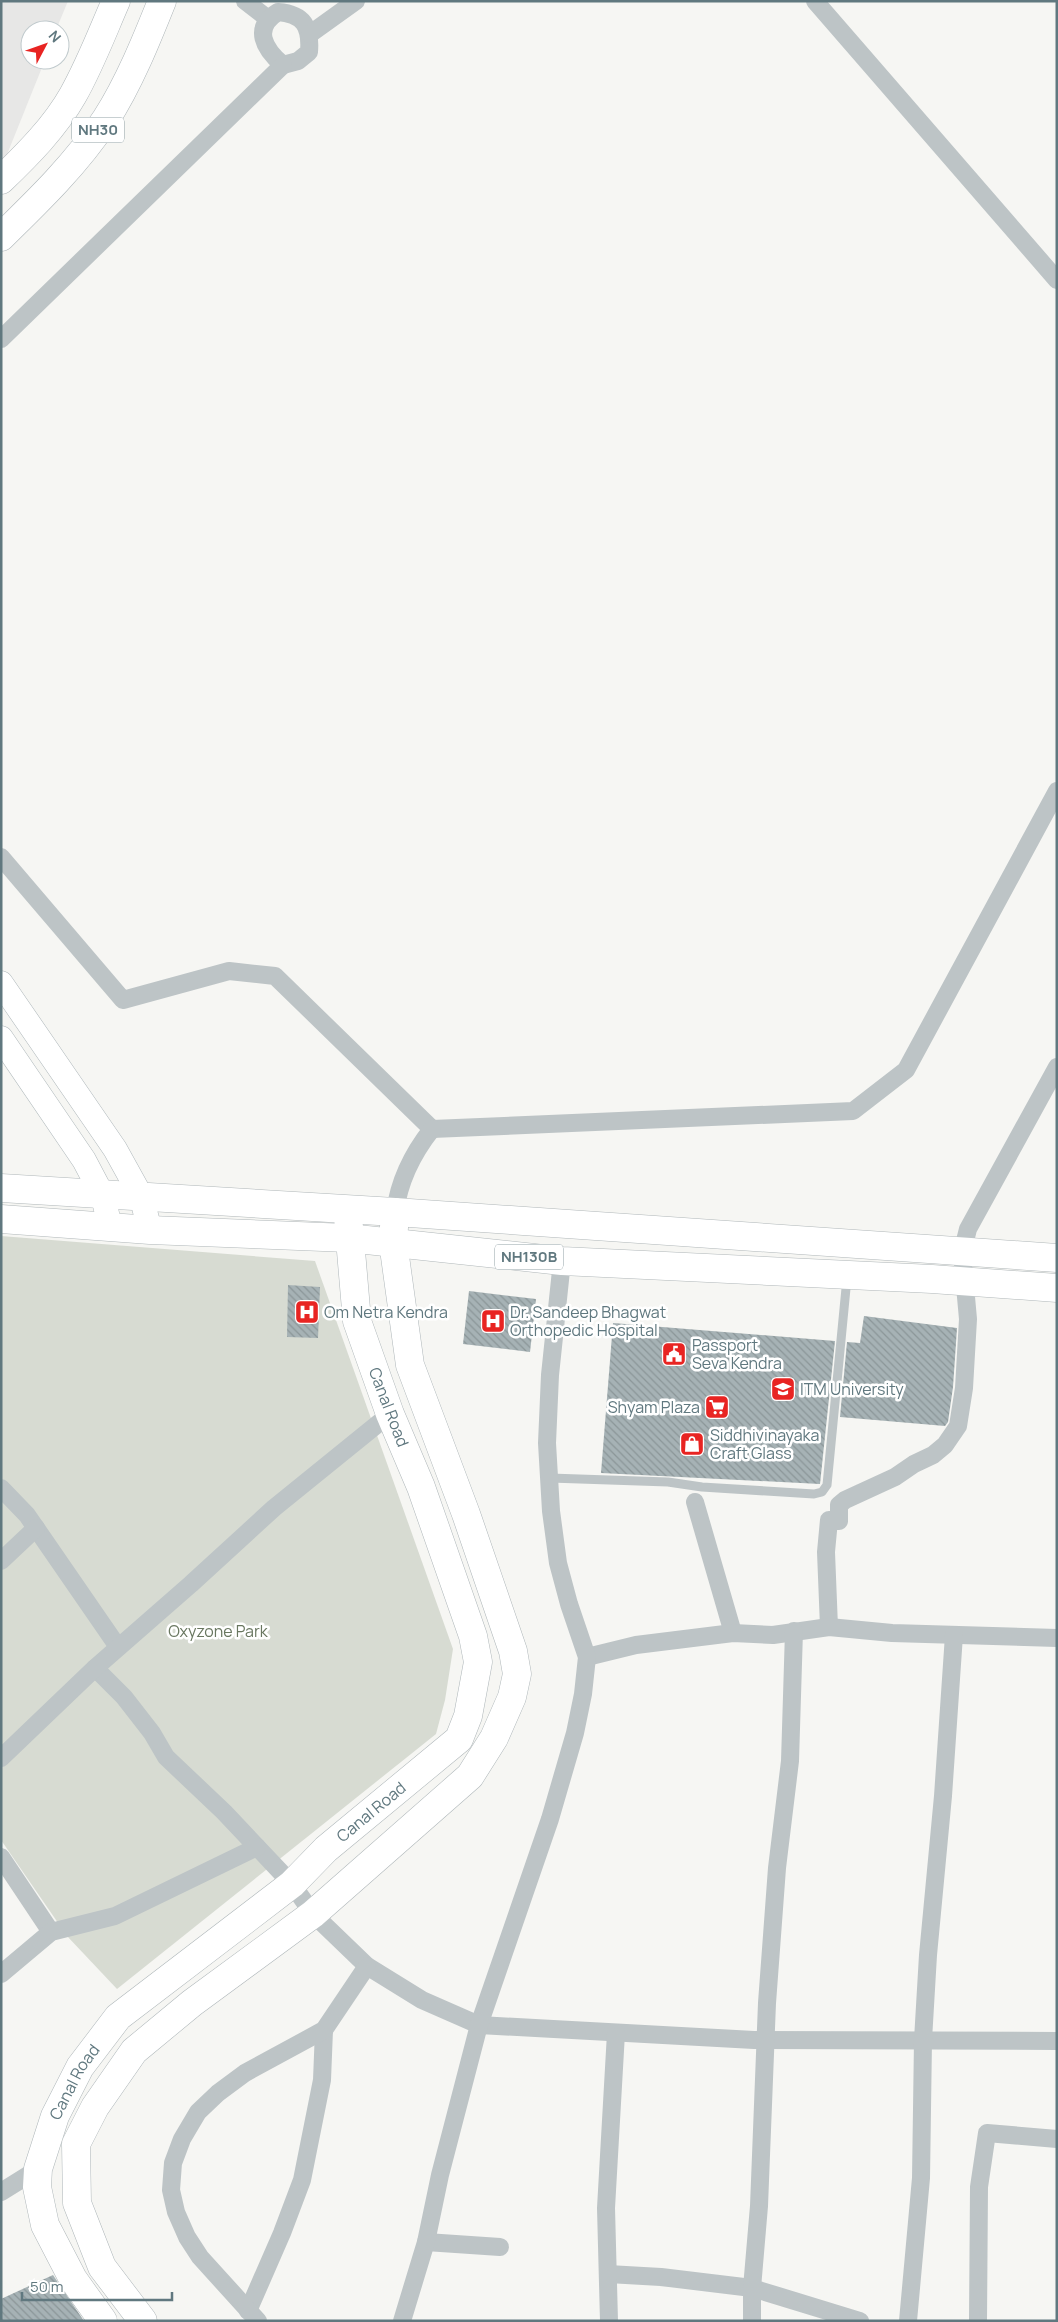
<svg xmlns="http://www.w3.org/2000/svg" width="1058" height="2322" font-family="Manrope,sans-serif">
<defs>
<pattern id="building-back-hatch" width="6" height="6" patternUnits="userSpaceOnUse" patternTransform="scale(1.25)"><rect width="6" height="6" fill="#a6b2b5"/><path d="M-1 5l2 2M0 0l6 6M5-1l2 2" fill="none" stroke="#8b9698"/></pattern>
</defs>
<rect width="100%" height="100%" fill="#f6f6f3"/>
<path fill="#e7e7e6" d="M1,1h67l-12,29h-26v30h15l-39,97 -5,5z"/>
<path fill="#d7dbd2" d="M1,1236l314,25 138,388 -8,51 -9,34 -319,255 -50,-53 -66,-96z"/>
<g fill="url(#building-back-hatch)">
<path d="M288,1285l32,2 -2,51 -31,-1z"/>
<path d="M469,1291l67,8 -6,53 -67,-8z"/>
<path d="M864,1316l93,12 -4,59 -5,35 -3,4 -105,-9 7,-75 13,1z"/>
<path d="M613,1323l222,18 -15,143 -219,-11z"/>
<path d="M53,2275l31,46h-83v-22z"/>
</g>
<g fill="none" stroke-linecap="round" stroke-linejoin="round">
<defs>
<g id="secondary">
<path d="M1,983l114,166 26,47 9,34"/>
<path d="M1,1038l83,122 19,36 7,31"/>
</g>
<g id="primary">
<path d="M1,180c26,-25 54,-53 72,-85 17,-30 29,-62 43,-94"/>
<path d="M1,237c38,-37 76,-74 105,-118 23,-36 40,-78 56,-118"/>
<path id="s1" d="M103,2321l-30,-42 -28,-54 -8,-38 1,-18 17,-53 25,-49 38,-50 174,-133 34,-35 133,-110 9,-23 10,-54 -5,-26 -52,-149 -31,-73 -33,-93 -9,-105"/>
<path d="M143,2321l-41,-54 -25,-64 -1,-59 19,-37 39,-56 58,-48 121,-89 157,-138 24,-38 18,-41 5,-23 -4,-23 -47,-137 -56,-149 -17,-123 2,-30"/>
</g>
<g id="highway">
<path d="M1,1188l394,24 662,46"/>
<path d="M1,1219l149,11 198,8 214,23 370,18 125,9"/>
</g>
</defs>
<use href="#secondary" stroke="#afb8bb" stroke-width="25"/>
<use href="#primary" stroke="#aeb6b9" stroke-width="29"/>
<use href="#highway" stroke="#b0b7b9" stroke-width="29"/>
<path stroke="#bdc4c6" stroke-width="9" d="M550,1478l118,4 34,5 112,7 8,-2 5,-7 20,-207"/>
<g stroke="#bdc4c6" stroke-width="18">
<path d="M245,1l22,17"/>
<path d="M815,1l242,279"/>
<path d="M278,12c26,2 33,15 31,40l-11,9 -15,4c-19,-16 -31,-37 -5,-53z"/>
<path d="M310,34l46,-33"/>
<path d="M1,339l282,-274"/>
<path d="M1,857l122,143 106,-29 46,5 157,153 421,-18 53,-41 151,-279"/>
<path d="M395,1212c4,-31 18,-59 37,-83"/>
<path d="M1,1488l26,27 91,132"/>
<path d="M695,1502l38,131"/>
<path d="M1,1561l35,-33"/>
<path d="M829,1627l-3,-75 3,-32 10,1v-16l6,-5 50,-23 19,-13 19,-9 12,-10 13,-19 6,-38 4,-69 -6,-66 6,-24 89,-162"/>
<path d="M587,1657l49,-12 97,-12 40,2 56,-8 63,6 165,5"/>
<path d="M95,1668l29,29 28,36 14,24 58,55 68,72 21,30 54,52 55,34 57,25 275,15 303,1"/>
<path d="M1,1758l94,-90 96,-84 83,-76 116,-94"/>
<path d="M1,1857l50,75"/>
<path d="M1,1974l50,-42 64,-16 142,-69"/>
<path d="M1,2192l37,-23"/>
<path d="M426,2242l74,5"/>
<path d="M608,2274l53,3 91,11 108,33"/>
<path d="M248,2311l34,-78 20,-53 20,-100 2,-50"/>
<path d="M258,2321l-58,-64 -13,-20 -11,-25 -5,-22 2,-27 9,-24 16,-27 20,-19 27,-20 79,-43 43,-64"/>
<path d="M402,2321l24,-79 14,-67 39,-150 71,-206 25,-86 8,-39 4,-37 -18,-53 -11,-41 -7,-52 -4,-68 3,-68 12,-114"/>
<path d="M609,2321l-3,-113 10,-175"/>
<path d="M752,2321v-33l7,-82 8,-203 10,-135 13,-107 4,-130"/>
<path d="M908,2321l13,-143 2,-138 5,-85 15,-159 11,-161"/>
<path d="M978,2321l1,-134 8,-54 70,6"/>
</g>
<use href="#secondary" stroke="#fff" stroke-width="24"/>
<use href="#primary" stroke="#fff" stroke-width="28"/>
<use href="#highway" stroke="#fff" stroke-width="28"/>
</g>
<defs>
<symbol id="hospital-square" viewBox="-11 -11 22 22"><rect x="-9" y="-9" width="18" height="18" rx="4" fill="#e82422" stroke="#fff"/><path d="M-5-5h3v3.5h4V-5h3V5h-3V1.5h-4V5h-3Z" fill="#fff"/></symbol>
<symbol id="civic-square" viewBox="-11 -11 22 22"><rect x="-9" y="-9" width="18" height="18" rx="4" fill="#e82422" stroke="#fff"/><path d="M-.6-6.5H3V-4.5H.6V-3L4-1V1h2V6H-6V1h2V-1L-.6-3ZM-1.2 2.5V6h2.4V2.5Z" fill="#fff"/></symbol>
<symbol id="university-square" viewBox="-11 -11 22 22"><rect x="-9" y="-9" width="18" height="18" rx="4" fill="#e82422" stroke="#fff"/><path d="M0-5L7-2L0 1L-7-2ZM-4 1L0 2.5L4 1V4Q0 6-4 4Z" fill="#fff"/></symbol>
<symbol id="supermarket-square" viewBox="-11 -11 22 22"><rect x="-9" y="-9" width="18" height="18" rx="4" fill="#e82422" stroke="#fff"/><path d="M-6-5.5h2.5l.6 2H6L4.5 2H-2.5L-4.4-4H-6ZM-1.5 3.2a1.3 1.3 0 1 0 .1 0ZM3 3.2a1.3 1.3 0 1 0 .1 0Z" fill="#fff"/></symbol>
<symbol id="shop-square" viewBox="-11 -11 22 22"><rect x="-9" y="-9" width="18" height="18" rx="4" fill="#e82422" stroke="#fff"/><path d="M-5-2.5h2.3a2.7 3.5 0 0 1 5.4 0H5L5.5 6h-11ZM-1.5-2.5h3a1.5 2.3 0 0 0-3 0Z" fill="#fff"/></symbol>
</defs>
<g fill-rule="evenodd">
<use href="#hospital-square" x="293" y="1298" width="28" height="28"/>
<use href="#hospital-square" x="479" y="1307" width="28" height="28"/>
<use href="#civic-square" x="660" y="1340" width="28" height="28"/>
<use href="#university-square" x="769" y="1375" width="28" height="28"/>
<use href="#supermarket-square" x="703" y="1393" width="28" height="28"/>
<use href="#shop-square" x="678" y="1430" width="28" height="28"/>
</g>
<g text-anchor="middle" stroke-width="5" stroke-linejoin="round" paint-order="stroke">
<g fill="#fff" stroke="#90a0a5" stroke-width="1">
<rect x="72" y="117.5" width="52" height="25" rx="4"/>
<rect x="495" y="1244.5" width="68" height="25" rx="4"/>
</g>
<g font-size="15" font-weight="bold" fill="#60787f">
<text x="98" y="135">NH30</text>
<text x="529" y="1262">NH130B</text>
</g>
<g font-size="16" fill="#60787f" stroke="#fff" text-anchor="start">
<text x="324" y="1318">Om Netra Kendra</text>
<text x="510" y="1318">Dr. Sandeep Bhagwat<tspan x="510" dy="18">Orthopedic Hospital</tspan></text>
<text x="692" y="1351">Passport<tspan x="692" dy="18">Seva Kendra</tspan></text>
<text x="800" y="1395">ITM University</text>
<text x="700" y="1413" text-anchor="end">Shyam Plaza</text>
<text x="710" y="1441">Siddhivinayaka<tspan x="710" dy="18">Craft Glass</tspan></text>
</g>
<g font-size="16" fill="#60787f" stroke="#fff">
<text transform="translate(389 1407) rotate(69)" y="6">Canal Road</text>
<text dy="6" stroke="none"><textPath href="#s1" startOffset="669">Canal Road</textPath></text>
<text dy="6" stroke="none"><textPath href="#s1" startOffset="264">Canal Road</textPath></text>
</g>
<g font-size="16" fill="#697760" stroke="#fff">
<text x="218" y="1637">Oxyzone Park</text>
</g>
</g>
<rect width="1058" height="2322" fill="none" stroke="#60787f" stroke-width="5"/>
<g transform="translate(45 45) rotate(49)"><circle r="24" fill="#ffffff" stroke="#bfc9cc"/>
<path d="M0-4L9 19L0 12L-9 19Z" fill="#e82422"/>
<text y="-8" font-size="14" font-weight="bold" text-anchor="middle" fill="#60787f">N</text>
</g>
<path d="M22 2292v8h150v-8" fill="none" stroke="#60787f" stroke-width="2.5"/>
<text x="30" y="2292" font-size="15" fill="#60787f" stroke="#ffffff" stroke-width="4" paint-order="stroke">50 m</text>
</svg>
